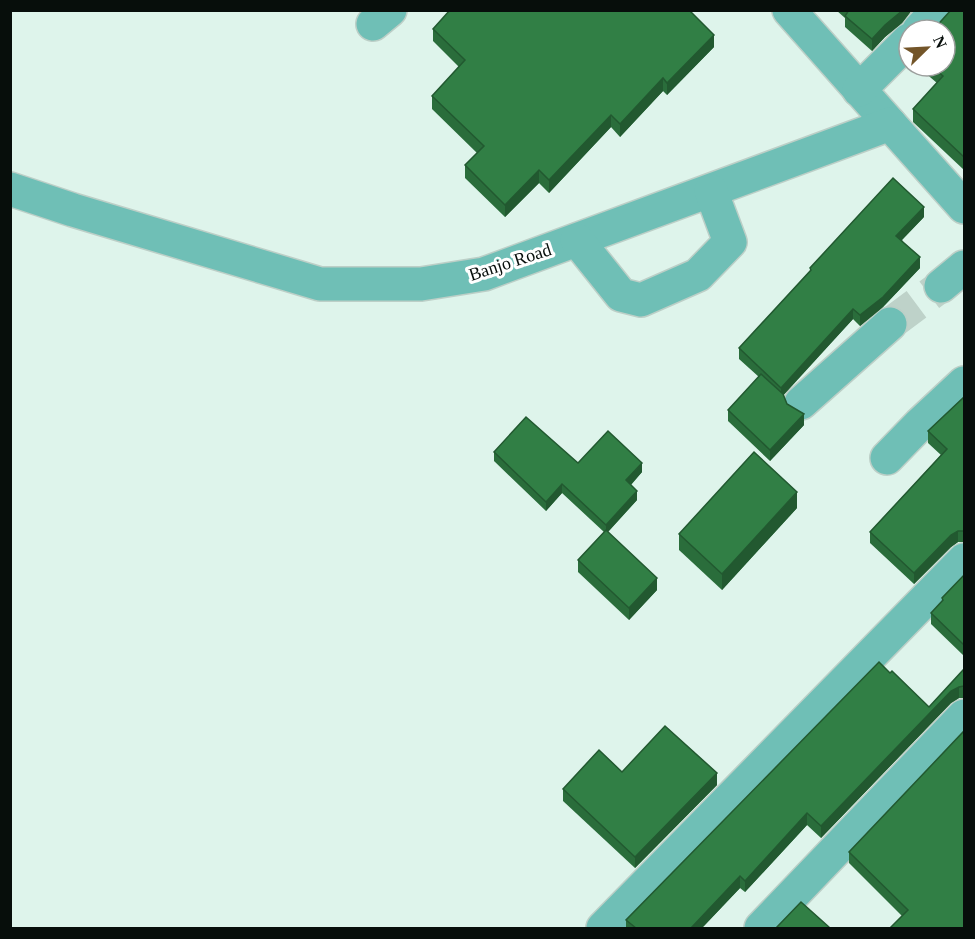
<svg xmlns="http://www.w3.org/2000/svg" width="975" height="939" font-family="'Times New Roman',serif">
<rect width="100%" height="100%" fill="#def4eb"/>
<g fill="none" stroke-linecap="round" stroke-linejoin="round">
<path stroke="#bed2c9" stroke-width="33" stroke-dasharray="33 16" stroke-linecap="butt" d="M890,324l51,-38"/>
<defs>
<g id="minor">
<path d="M789,10l101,114"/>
<path d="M373,24l17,-14"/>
<path d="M919,30l19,-20"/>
<path d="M859,90l50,-50"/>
<path d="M10,189l63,21 247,74h101l63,-10 406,-150 74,83"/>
<path d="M577,240l44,55 20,5 57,-25 32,-33 -19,-51"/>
<path d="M941,286l23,-19"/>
<path d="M801,403l89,-79"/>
<path d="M887,458l33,-34 44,-41"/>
<path d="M603,928l361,-368"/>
<path d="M761,928l203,-212"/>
</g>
</defs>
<use href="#minor" stroke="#bccfc7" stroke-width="36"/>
<use href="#minor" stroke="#6fbfb6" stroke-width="33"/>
</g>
<g fill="#2a6d3b">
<path d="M836,10h76l-10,13 -17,14 -13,14 -27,-24v-9z"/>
<path d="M964,10v160l-51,-48v-13l24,-26 -20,-17h28z"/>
<path d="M433,29l281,18 -47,48 -4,-4 -43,46 -9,-10 -62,66 -10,-10 -34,34 -40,-39v-13l12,-12 -45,-44v-13l27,-29 -26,-26z"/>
<path d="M924,217l-22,23 18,28 -37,39 -23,19 -7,-7 -70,76 4,9 17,21 -34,36 -42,-40v-11l31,-33 -20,-18v-11l71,-76v-4z"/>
<path d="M964,397v145h-6l-7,5 -37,37 -44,-41v-11l71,-77 -13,-12v-12z"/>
<path d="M494,452l148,20 -11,13 6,15 -29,32 49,58 -28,30 -51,-48v-12l26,-28 -42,-39 -16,18 -52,-50z"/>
<path d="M797,508l-75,82 -43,-40v-16z"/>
<path d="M964,575v81l-33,-32v-11l11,-12v-3z"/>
<path d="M964,669v29h-5l-8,5 -130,135 -14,-13 -62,67 -5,-4 -38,40h-76v-8l264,-247 39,34z"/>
<path d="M622,772l95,13 -82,83 -72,-67v-12z"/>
<path d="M849,852l115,76 -62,-12 -53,-53z"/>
</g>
<g fill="#225930">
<path d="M903,10h9l-10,13 -17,14 -13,14v-12l13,-14z"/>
<path d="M714,35v12l-47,48v-12z"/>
<path d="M663,78v13l-43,46v-13z"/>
<path d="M611,115v12l-62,66v-13z"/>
<path d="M539,170v13l-34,34v-12z"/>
<path d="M924,207v10l-28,29v-10z"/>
<path d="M920,257v11l-37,39 -23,19v-11z"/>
<path d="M853,309v10l-72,79v-10z"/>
<path d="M804,414v11l-34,36v-11z"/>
<path d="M642,463v9l-16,18v-10z"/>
<path d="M562,484v9l-16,18v-9z"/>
<path d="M637,491v9l-31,34v-9z"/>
<path d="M797,492v16l-75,82v-16z"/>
<path d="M958,531v11l-7,5 -37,37v-11l37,-38z"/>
<path d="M657,578v12l-28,30v-12z"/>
<path d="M959,687v11l-8,5 -130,135v-12l130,-135z"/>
<path d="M717,773v12l-82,83v-11z"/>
<path d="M807,813v12l-62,67v-11z"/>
<path d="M740,876v12l-38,40h-11z"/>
</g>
<g fill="#317f45" stroke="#225930" stroke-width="1.5">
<path d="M450,10h239l25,25 -47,48 -4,-5 -43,46 -9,-9 -62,65 -10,-10 -34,35 -40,-40 19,-19 -52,-50 33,-36 -32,-31z"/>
<path d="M849,10h54l-18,15 -13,14 -27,-23z"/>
<path d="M951,10h13v147l-51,-48 30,-33 -11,-10h13v-36h-12z"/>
<path d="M893,178l31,29 -28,29 24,21 -37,40 -23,18 -7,-6 -72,79 -42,-40 72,-78 -1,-2z"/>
<path d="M761,374l22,20 4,10 17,10 -34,36 -42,-40z"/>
<path d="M964,397v134h-6l-7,4 -37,38 -44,-41 77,-83 -19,-18z"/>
<path d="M526,417l52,46 30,-32 34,32 -16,17 11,11 -31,34 -44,-41 -16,18 -52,-50z"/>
<path d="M754,452l43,40 -75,82 -43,-40z"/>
<path d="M606,530l51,48 -28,30 -51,-48z"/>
<path d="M964,575v70l-33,-32 12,-13 -1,-2z"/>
<path d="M879,662l11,11 2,-2 37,36 35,-38v17l-5,1 -8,4 -130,135 -14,-13 -62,68 -5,-5 -49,52h-55l-10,-8z"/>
<path d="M665,726l52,47 -82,84 -72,-68 36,-39 23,22z"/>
<path d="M964,731v197h-74l18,-18 -59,-58z"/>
<path d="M801,902l29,26h-54z"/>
</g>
<g text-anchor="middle" stroke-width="6" stroke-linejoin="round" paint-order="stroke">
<g font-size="18" fill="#070e0b" stroke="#fff">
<text transform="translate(510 262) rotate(-18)" y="6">Banjo Road</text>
</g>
</g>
<rect width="975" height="939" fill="none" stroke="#070e0b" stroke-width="24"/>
<g transform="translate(927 48) rotate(66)"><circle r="28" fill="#ffffff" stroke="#9c9f9d" stroke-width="1.5"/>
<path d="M0-4.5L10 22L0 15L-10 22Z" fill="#735529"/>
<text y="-9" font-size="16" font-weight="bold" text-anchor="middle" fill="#070e0b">N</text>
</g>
</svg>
